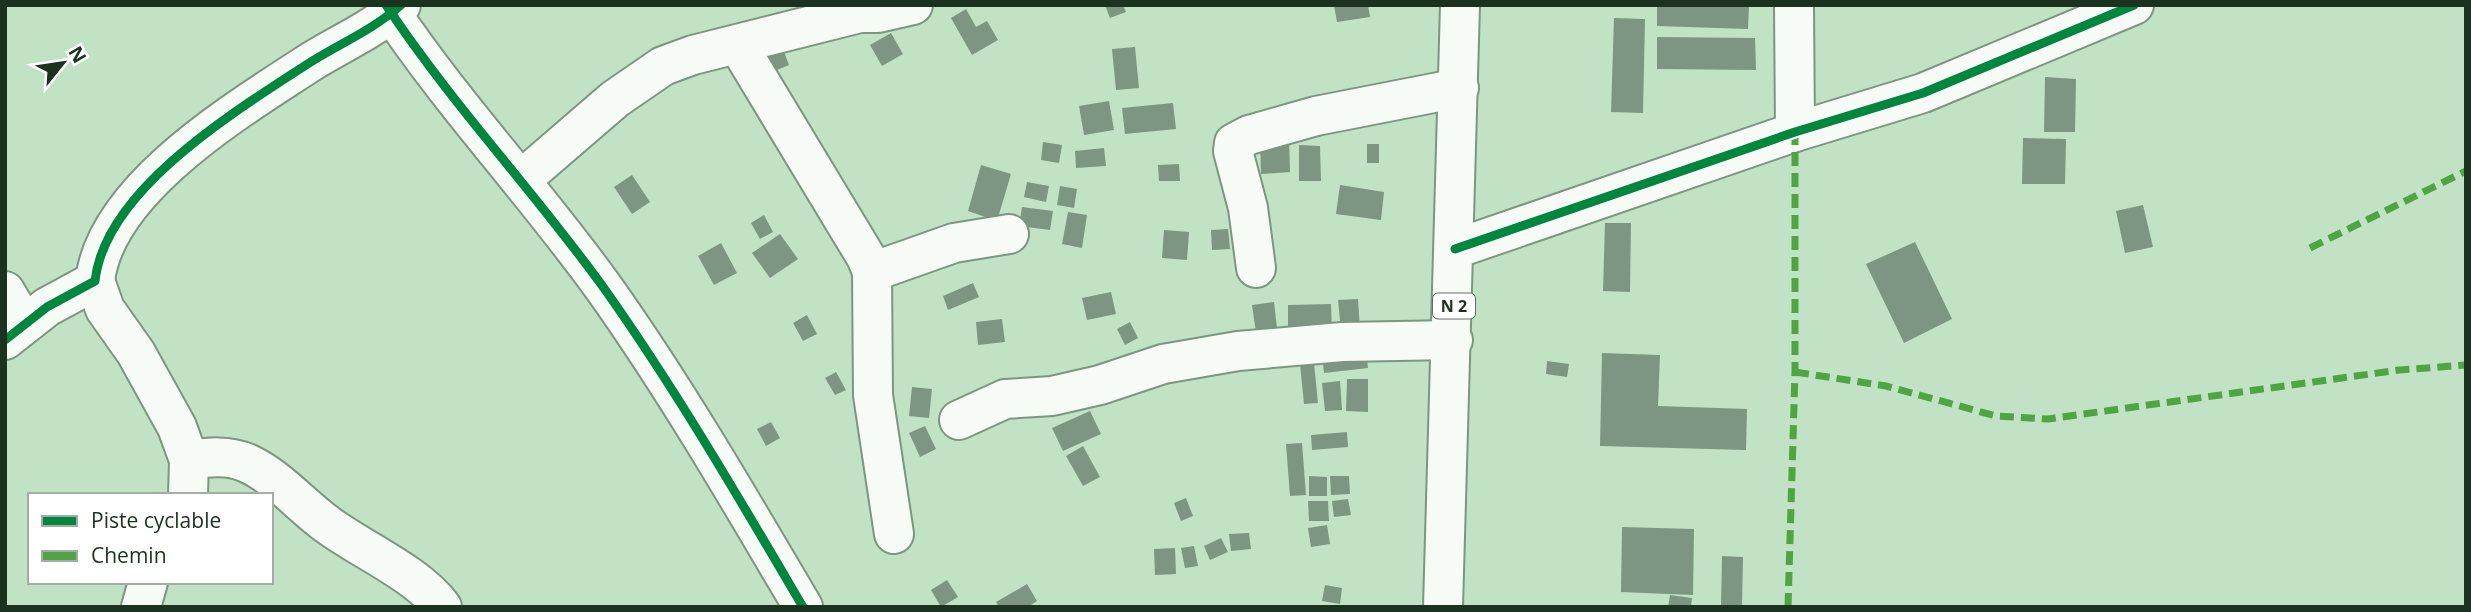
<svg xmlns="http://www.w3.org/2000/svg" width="2471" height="612" font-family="'Open Sans',sans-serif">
<rect width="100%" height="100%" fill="#c2e2c6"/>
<g fill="#7d9681">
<path d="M1105,5h18l3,7 -16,6z"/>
<path d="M1334,5h34l2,12 -33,5z"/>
<path d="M1657,5h92l-1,24 -91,-3z"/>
<path d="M966,9l10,18 11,-6 11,19 -26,15 -21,-37z"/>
<path d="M1614,18l31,1 -2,94 -32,-1z"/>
<path d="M891,33l12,21 -21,12 -12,-21z"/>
<path d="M1657,37l98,1 1,32 -99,-1z"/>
<path d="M781,44l8,21 -19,8 -8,-23z"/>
<path d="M1135,47l4,41 -23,2 -4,-41z"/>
<path d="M2045,77l31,2 -1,53h-31z"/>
<path d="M1109,101l5,29 -30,5 -5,-29z"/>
<path d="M1173,103l3,26 -51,5 -3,-26z"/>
<path d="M2023,138l43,1 -1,45h-43z"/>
<path d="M1260,140h29l1,32 -29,2z"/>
<path d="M1043,142l19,3 -3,18 -18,-3z"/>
<rect x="1367" y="144" width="12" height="19"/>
<path d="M1299,145l21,1 1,35h-22z"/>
<path d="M1104,148l2,18 -30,2 -1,-17z"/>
<path d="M1179,164l1,17h-21l-1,-16z"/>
<path d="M981,165l30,9 -14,47 -29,-10z"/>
<path d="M632,175l18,27 -18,12 -18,-27z"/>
<path d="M1027,182l22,4 -3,16 -22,-5z"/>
<path d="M1340,185l44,7 -3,28 -45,-6z"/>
<path d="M1060,186l17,3 -3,19 -17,-3z"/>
<path d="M2143,205l10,42 -28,6 -9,-42z"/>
<path d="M1022,207l31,4 -3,19 -31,-4z"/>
<path d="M1068,212l19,3 -5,33 -20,-4z"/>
<path d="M764,215l9,17 -13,7 -9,-16z"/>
<path d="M1605,223h26l-1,69 -27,-1z"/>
<path d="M1228,229l2,20 -18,1 -1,-20z"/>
<path d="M1164,230l25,2 -2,28 -25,-2z"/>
<path d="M780,234l18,25 -28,19 -18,-25z"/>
<path d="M1915,242l37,77 -48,24 -38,-79z"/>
<path d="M721,243l16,30 -23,12 -16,-29z"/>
<path d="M973,283l6,14 -31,13 -5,-14z"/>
<path d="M1111,292l5,22 -29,6 -5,-22z"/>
<path d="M1358,299l2,30 -19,2 -3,-31z"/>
<path d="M1274,302l4,35 -21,2 -5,-34z"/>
<path d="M1331,304l1,31 -44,1v-31z"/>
<path d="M807,315l10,19 -14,7 -10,-18z"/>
<path d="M1002,319l3,23 -27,3 -2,-23z"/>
<path d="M1130,322l8,16 -13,7 -8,-16z"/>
<path d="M1366,349l2,19 -44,5 -2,-19z"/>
<path d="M1313,353l5,50 -14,1 -5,-50z"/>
<path d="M1602,353l58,2 -2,51 89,3 -1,41 -146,-4z"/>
<path d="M1547,361l22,3 -2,13 -21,-3z"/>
<path d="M836,372l10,18 -11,5 -10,-17z"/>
<path d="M1347,379h21v33l-22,-1z"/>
<path d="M1340,381l2,29 -17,1 -3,-28z"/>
<path d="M912,387l20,2 -3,29 -20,-2z"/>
<path d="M1090,411l11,23 -38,17 -11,-23z"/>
<path d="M771,422l9,16 -14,8 -9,-17z"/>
<path d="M925,426l11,23 -16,8 -11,-24z"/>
<path d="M1347,432l1,15 -36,3 -1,-15z"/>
<path d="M1302,443l4,52 -16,1 -4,-52z"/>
<path d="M1083,446l17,31 -17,9 -17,-30z"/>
<path d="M1309,476l18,1v19h-18z"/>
<path d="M1330,476h19l1,18 -19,1z"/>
<path d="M1186,498l7,18 -12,5 -7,-18z"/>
<path d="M1348,499l3,16 -17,2 -2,-16z"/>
<path d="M1308,501h20l1,20h-20z"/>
<path d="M1327,525l3,19 -19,3 -3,-19z"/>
<path d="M1622,527l72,2 -1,66 -72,-3z"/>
<path d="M1249,533l2,16 -20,2 -2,-17z"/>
<path d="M1221,538l7,14 -18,8 -6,-14z"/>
<path d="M1194,546l4,20 -13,2 -4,-20z"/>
<path d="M1175,548l1,26 -21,1 -1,-26z"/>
<path d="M1722,556l21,1 -1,49 -21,-1z"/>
<path d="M947,580l11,17 -17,10 -10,-17z"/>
<path d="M1027,584l10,17 -9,6h-29l-3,-5z"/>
<path d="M1325,585l17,3 -2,16 -18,-3z"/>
<path d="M1670,595l22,3 -1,9h-23z"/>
</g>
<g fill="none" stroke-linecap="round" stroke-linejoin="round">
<defs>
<g id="minor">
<path d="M386,5c67,101 150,188 220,286 72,102 134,209 197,316"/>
<path d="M1794,5l1,127"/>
<path d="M738,45l128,212 6,15 1,123 21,139"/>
<path d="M521,180l94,-81 48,-33 30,-11 167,-42h18l35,-8"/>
<path d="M1455,249l340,-117 128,-39 211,-88"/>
<path d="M1256,268l-8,-60 -15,-57 1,-8 15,-8 67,-19 143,-28"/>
<path d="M872,272l82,-29 55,-9"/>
<path d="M95,281l10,28 31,44 41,74 12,33 -1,35"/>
<path d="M5,291l19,32"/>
<path d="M5,340l42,-33 48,-26c10,-91 139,-169 211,-216 31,-20 67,-35 95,-60"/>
<path d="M959,420l46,-21 47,-3 48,-11 63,-21 75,-13 104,-9 111,-2"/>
<path d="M189,460c20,-3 39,-5 58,3 29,13 52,40 77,59 35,27 92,50 118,85"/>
<path d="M141,607l7,-25"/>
</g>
<path id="major" d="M1443,607l17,-602"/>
</defs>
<use href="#minor" stroke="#7c9680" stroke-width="42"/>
<use href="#major" stroke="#7c9680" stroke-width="42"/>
<use href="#minor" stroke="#f6fbf6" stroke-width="38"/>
<use href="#major" stroke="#f6fbf6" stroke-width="38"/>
<g stroke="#4fa541" stroke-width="7" stroke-dasharray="14 7" stroke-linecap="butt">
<path d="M2310,248l156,-77"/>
<path d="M1795,372l91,14 110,30 52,3 351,-49 67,-5"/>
<path d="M1788,607l7,-235v-240"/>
</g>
<defs>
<g id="cycleway">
<path d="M386,5c67,101 150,188 220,286 72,102 134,209 197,316"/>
<path d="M1455,249l340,-117 128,-39 211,-88"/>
<path d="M5,340l42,-33 48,-26c10,-91 139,-169 211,-216 31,-20 67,-35 95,-60"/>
</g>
</defs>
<use href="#cycleway" stroke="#fff" stroke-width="13"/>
<use href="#cycleway" stroke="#00873e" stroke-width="9"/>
</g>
<g text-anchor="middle" stroke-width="7" stroke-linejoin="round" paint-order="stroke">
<rect fill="#fff" stroke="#5f7062" stroke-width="2" x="1433" y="293.5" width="42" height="25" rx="5"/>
<g font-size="16" font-weight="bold" fill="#1a321e">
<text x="1454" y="312">N 2</text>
</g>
</g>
<rect width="2471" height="612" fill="none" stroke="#1a321e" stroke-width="14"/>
<rect x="28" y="493" width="245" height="91" fill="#ffffff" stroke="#a3ada5" stroke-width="2"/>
<rect x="42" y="516" width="35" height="10" fill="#00873e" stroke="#a3ada5" stroke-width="2"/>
<text x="91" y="528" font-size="21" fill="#1a321e">Piste cyclable</text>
<rect x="42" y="551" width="35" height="10" fill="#4fa541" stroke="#a3ada5" stroke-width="2"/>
<text x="91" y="563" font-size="21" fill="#1a321e">Chemin</text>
<g transform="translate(63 63) rotate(60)" stroke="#ffffff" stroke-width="5" paint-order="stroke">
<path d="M0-5L12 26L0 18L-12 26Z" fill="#1a321e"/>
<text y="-10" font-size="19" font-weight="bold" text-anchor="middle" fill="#1a321e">N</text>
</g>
</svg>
